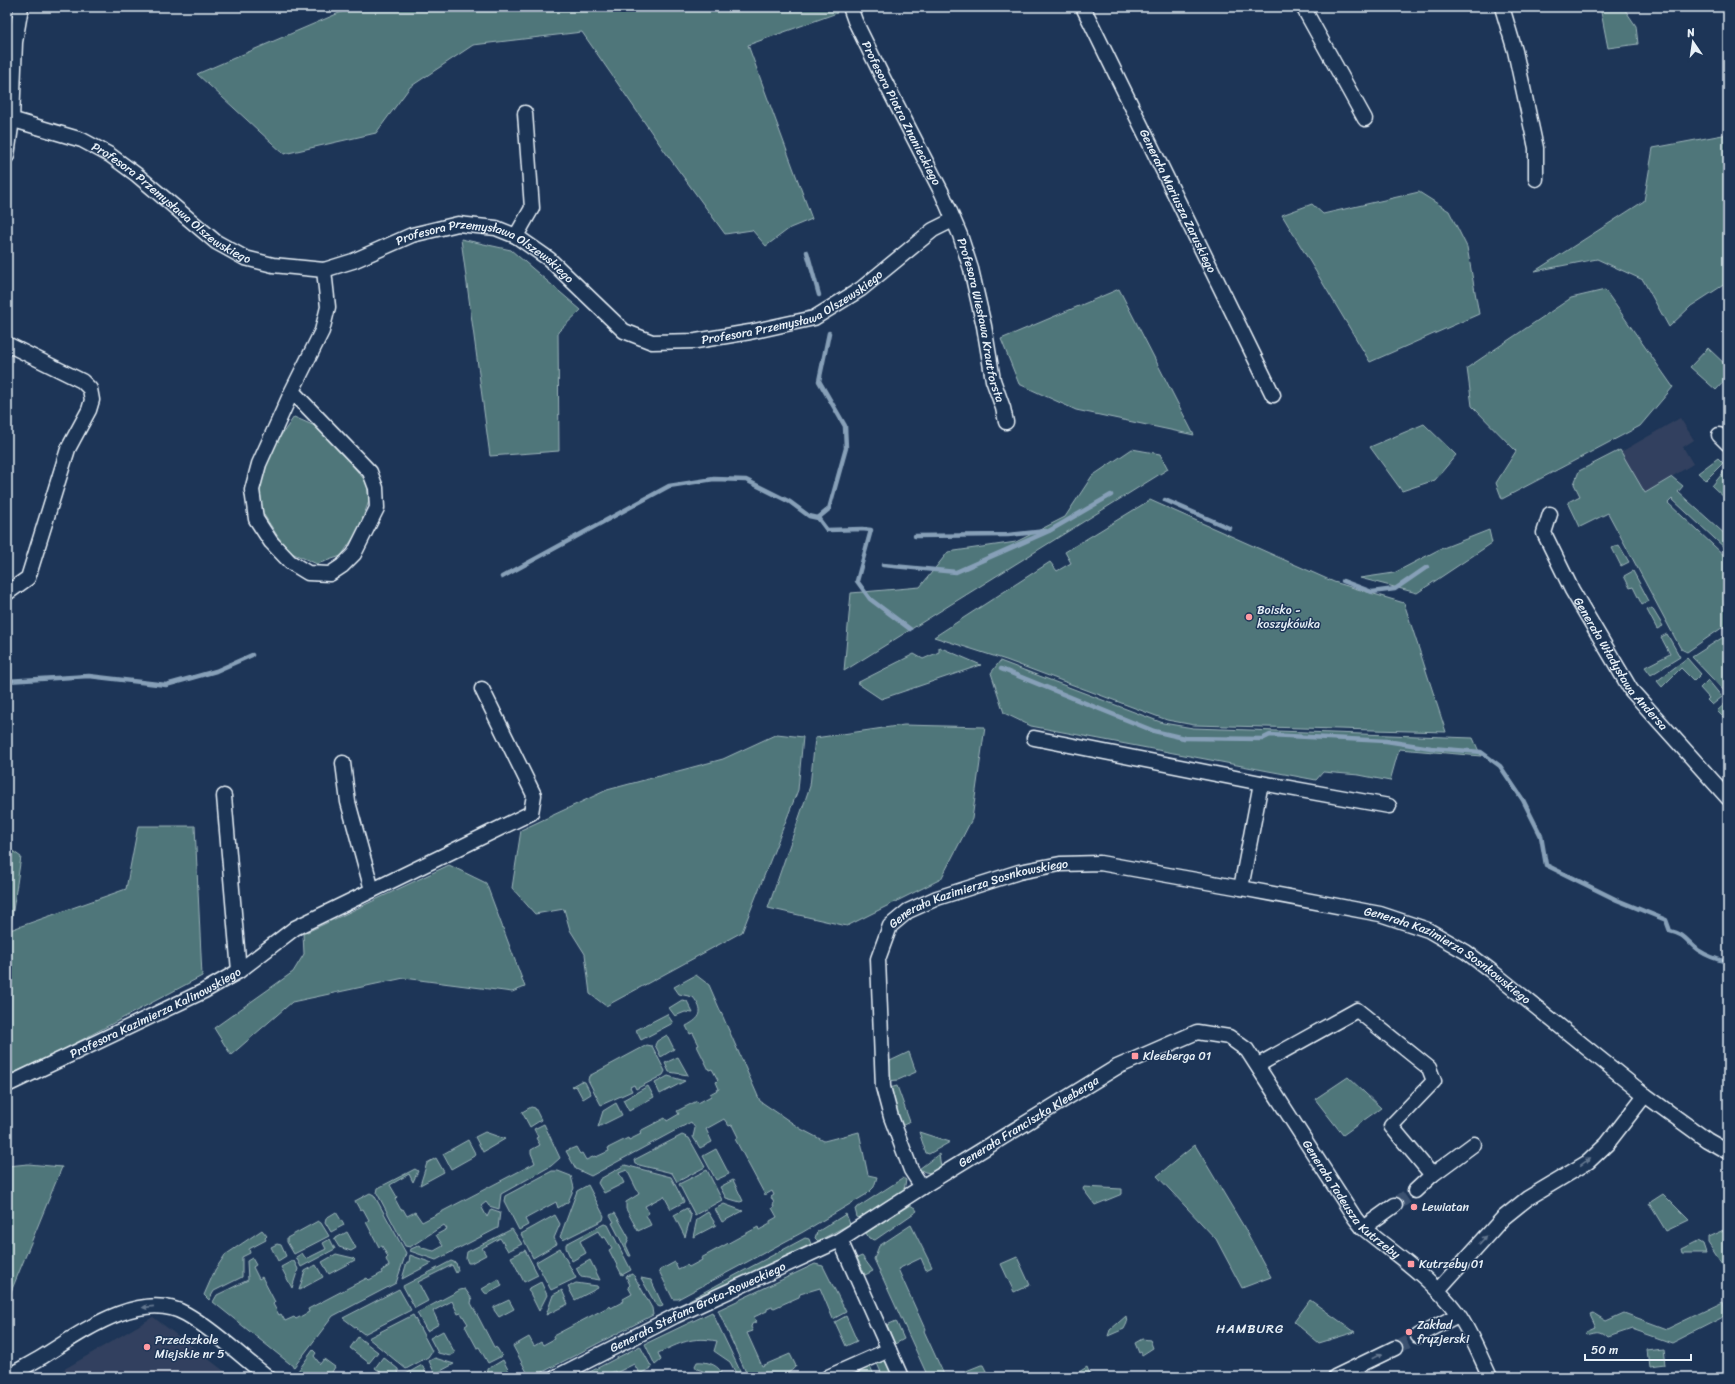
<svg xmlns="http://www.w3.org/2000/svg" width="1735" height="1384" font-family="Sriracha,sans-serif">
<rect width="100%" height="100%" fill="#1d3557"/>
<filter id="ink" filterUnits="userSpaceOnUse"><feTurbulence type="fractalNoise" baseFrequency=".025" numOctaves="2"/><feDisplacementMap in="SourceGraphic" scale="8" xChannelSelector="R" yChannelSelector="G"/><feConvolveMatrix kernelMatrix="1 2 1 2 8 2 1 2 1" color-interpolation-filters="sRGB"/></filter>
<g filter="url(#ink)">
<g fill="#32415e">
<path d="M1680,418l14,22 -11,7 10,17 -48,29 -24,-41z"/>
<path d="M153,1317l79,60h-181z"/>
</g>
<g fill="#4f767a" stroke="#9cb4b9">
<path d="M353,7h481l3,6 -89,32 64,174 -22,9 -24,18 -14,-16 -27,4 -62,-85 -81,-117 -109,13 -63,42 -34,46 -92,21 -87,-80z"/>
<path d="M1600,7h23l13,19 2,18 -30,4z"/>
<path d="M1728,134v148l-37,24 -22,21 -26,-47 -46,-21 -62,12 109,-70 9,-53z"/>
<path d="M1419,192l30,19 18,36 12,67 -109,48 -88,-147 30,-11 11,10z"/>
<path d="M461,239l50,11 70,60 -23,22 1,119 -69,5z"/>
<path d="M1119,289l75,146 -118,-25 -57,-26 -18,-45z"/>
<path d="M1605,290l68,97 -33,39 -138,73 -6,-16 20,-32 -44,-45 -5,-38 104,-70z"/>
<path d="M1708,348l20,19v10l-12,13 -26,-23z"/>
<path d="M294,417l21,9 28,28 24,29 2,18 -11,30 -17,25 -24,8 -30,-13 -28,-44 1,-23 8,-30z"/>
<path d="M1424,424l32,31 -21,25 -33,11 -32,-44z"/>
<path d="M1132,449l28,5 8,15 -324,202 7,-78 69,-6 28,-35 68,-10 49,-25 27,-41z"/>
<path d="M1620,450l25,43 27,-16 11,9 -5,6 49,44 1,-1v16l-56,-52 -4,4 60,56v68h-5l-36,25 -6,-3 -73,-136 -28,14 -12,-25 12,-6 -6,-12 5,-13z"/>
<path d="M1718,458l5,5 -17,17 -8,-7z"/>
<path d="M1727,468l1,2v31l-16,-15z"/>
<path d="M1150,500l184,82 70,21 42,129 -252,-7 -27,-5 -161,-60 -72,-23 116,-75 7,9 14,-8 -6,-11z"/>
<path d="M1489,530l3,13 -75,50 -57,-15 34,-5 44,-23z"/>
<path d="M1619,545l10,17 -8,4 -9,-18z"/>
<path d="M1633,571l16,30 -7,4 -9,-18 -3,1 -6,-12z"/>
<path d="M1652,608l11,18 -6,3 -10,-19z"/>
<path d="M1667,634l13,23 -29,18 -6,-8 25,-13 -9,-17z"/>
<path d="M1728,634v61l-36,-38z"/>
<path d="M939,647l42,18 -100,34 -24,-16 57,-29 9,5 16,-7z"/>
<path d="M1687,658l14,16 -7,7 -13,-13 -19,19 -5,-6z"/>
<path d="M1000,661l163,62 30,5 280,10 8,18 -82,-7 -9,32 -31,-6 -36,-3 -7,8 -285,-54 -27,-13 -13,-40z"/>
<path d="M1708,680l14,17 -10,8 -5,-5 2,-2 -9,-10z"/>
<path d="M1728,701v21l-11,-11z"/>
<path d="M904,725l81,2 -13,92 -31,60 -94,47 -79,-18 42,-122 5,-48z"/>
<path d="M777,734l26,3 -5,53 -56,142 -136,74 -16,-12 -5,-40 -15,-24 -6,-21 -29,5 -23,-26 9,-58 86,-40 116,-31z"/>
<path d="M138,826h57l7,150 -145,77 -50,23v-229l14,10 -11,73 116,-41z"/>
<path d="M449,865l37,18 39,104 -13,5 -108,-14 -112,24 -61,53 -17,-27 79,-56 11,-18 -1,-20z"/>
<path d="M696,975l13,10 51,116 41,28 23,12 35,-9 9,43 9,2 -3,10 -7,7 -64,38 -125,67h-5l-14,-28 1,-1 15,-8 3,7 9,-4 2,2 13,-7 -1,-2 57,-31 1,3 11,-6v-3l7,-4 -5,-9 2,-1 -1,-2 1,-2 -3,-6 3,-2 -2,-4 -7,4 -30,-56 3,-2 -6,-12 -3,1 -5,-7 -18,10 6,13 -12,6 -7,-11 2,-9 -4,-6 -100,54 -15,-7 -10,-18 10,-4 4,7 2,-1 4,7 9,-4 1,1 13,-6 -1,-3 20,-10 1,2 12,-6 -1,-3 25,-13 2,3 12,-7 -2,-3 20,-10 1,2 13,-7 -1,-2 9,-5 -3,-7 2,-2 -6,-11 -3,1 -12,-24 2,-1 -6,-12 -3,1 -4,-8c15,-8 19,-14 7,-29l-14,-3 -5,-7z"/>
<path d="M682,1000l5,1 6,12 -8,-1 -10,4 -6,-8z"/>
<path d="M667,1014l6,9 -32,17 -5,-10z"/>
<path d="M667,1035l7,14 -13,8 -6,-12 2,-4z"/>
<path d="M647,1045l5,1 13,25 -2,4 -27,14 -2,-4 -4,2 2,4 -31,14 -13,-25 1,-4z"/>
<path d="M909,1052l7,20 -18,8 -10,1 -2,-7 4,-13z"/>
<path d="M678,1057l10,18 -19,-3 -4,-9z"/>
<path d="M668,1076l17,5 -25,13 -5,-11z"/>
<path d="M1348,1077l33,31 -38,27 -28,-36z"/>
<path d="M581,1081l4,1 6,12 -8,5 -7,-13 -3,1 -1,-1z"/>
<path d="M648,1086l6,11 -25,14 -6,-11z"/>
<path d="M897,1086l13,36 -9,4 -15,-37z"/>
<path d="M616,1103l6,12 -24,12 5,-16z"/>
<path d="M531,1107l4,1 6,12 -11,7 -8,-15z"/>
<path d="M544,1124l16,34 -9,8 -50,28 -2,15 -10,-3 -3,-4 -5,4 6,11 4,-8 9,3 -2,16 -62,32 -26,-9 1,-2 9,-4 2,3 12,3 9,-5 -7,-11 11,-6 -3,-4 -34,22 -5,-1 -28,-53 1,-5 37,-19 3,2 -5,11 -4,-8 -19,11 7,12 -2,2 6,11 2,-1 4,7 8,-4 7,10 113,-59 -4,-10v-3l9,-5 -4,-7 2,-1 -4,-8z"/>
<path d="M485,1132l20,7 -22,13 -8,-15z"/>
<path d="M919,1132l31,10 -21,12 -3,-1z"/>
<path d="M682,1135l7,3 16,29 -28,15 -5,-9 -37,-9 -1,-4z"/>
<path d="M468,1140l8,15 -25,14 -8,-15z"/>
<path d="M1195,1145l49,82 27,50 -29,11 -26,-49 -59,-63z"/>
<path d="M716,1149l13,25 -13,6 -13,-24z"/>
<path d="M939,1154l2,13 -10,6 -6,-1 -6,-3z"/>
<path d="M436,1158l8,14 -24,13 7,-22z"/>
<path d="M28,1164l34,3 -52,127 -3,1v-129z"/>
<path d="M625,1165l46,12 13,25 -13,7 -7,-13 -19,10 4,7 -3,2 5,10 -13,6 -12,-22v-7l13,-8 -12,-24 -8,3 5,10 -20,10 -6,-10 2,-4z"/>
<path d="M707,1170l15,30 -27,15 -16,-31z"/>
<path d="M552,1171h6l13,5 3,12 -6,14 -10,6 -2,-6 -31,17 3,6 -9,5 -15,-29 1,-5z"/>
<path d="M903,1178l3,2 -2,10 -45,28 -2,-1 -2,-8z"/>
<path d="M733,1180l10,21 -3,1 -14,-4 -6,-11z"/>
<path d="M588,1185l16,31 -1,4 -40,20 -3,-3 17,-46z"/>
<path d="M1084,1187l38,2v5l-27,11 -12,-16z"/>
<path d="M370,1193l4,2 32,58 -10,30 -63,33 -39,51 -81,-65 4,-7 31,-15 -1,-19 5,-3 4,7 -3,2 6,12 3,-2 13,25 -2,2 6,11 2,-1 4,7 9,-4 2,2 13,-7 -1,-3 59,-31 2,2 13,-7 -1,-2 8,-5 -3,-7 2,-2 -6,-11 -3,1 -13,-25 3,-2 -6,-11 -3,1 -5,-9z"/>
<path d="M1663,1194l26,26 -23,11 -17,-28z"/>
<path d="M724,1204l19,7 -21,11 -7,-13z"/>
<path d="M910,1205l5,3 2,3 -42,29 -6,-2 -3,-5z"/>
<path d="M687,1208l4,8 -6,21 -11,-22z"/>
<path d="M336,1212l8,13 -13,7 -6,-10 1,-4z"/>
<path d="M708,1212l8,13 -23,12 4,-18z"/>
<path d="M615,1213l14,25 -3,7 5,11h-2l-17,-33 2,-1 -4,-7z"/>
<path d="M846,1214l4,10 -32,17 -3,-3 2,-6z"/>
<path d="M555,1215l5,9 -6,14 3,6 -24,14 -12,-24z"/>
<path d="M318,1221l3,2 8,13 -35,18 -7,-12v-4z"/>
<path d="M604,1224l4,1 23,45 -9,5 -13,-25 3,-2 -7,-11 -3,1 -4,-7 -18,10 6,12 -14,8 -6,-13v-4z"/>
<path d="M911,1225l21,42 -6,3 -5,-12 -23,11 27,60 -1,2 21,46h-17l-54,-118 5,-13z"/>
<path d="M1728,1228v45l-20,-30v-6z"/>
<path d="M512,1229l10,15 -14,7 -8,-13 -18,10 4,7 -15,8h-3l-2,-5 1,-6z"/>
<path d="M262,1230l5,6 -2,2 1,2 -17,9 1,4 -8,4v20l-28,14 -5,9 -5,-5 11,-25 10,-15z"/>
<path d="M347,1232l9,16 -5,3 -12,-4 -5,-8z"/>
<path d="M805,1238l4,1 2,5 -121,58 -1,-2z"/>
<path d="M330,1239l5,10 -34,18 -5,-10 6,-4 4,6 20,-10 -3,-6z"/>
<path d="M1698,1241l5,3 3,9h-23l-1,-4z"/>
<path d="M277,1244l4,1 5,11 -8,5 -7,-14z"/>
<path d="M560,1248l16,30 -25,12 -15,-28z"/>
<path d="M525,1250l13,25 -14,7 -13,-25z"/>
<path d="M336,1254l17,4 2,2 -26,14 -7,-12z"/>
<path d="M410,1255l22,8 -30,16 5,-17h2z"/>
<path d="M862,1256l11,15 -8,4 -8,-17z"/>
<path d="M1017,1257l13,28 -16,7 -13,-28z"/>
<path d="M590,1260l10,20 -19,-3 -5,-9z"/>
<path d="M292,1261h2l4,8 -6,19 -11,-21z"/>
<path d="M451,1261l5,2 2,7 -2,3 -4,-8 -34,17 10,19 -13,7 -12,-22z"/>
<path d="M815,1264l8,2 23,46 -13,7 -13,-31 -20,6 -1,3 -25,11 -2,-1 -5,2v2l-13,6 2,5 -4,2 -1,3 2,4 -6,2 15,33 28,-12 6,12c-11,14 -31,11 -48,11l-30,-67z"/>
<path d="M316,1265l7,12 -24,13 6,-19z"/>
<path d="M633,1274l19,34 1,7 -114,59 -10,2 -16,-30 2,-1 14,-8 5,9 7,-4 2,3 11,-6 -1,-3 57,-30 1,2 13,-7 -1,-2 9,-5 -4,-7 2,-2 -4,-9z"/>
<path d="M641,1278l10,2 12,26 -3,1 -4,-2z"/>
<path d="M499,1279l3,7 -15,8 -2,-1 -3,-4z"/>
<path d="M541,1282l6,13 -8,16 -11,-22z"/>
<path d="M576,1283l21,3 1,2 -23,12 -7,-13z"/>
<path d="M399,1289l12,21 -47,24 -21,-16z"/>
<path d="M465,1289l7,10 -1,4 23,44 3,1 5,8 -14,7 -9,-16 -2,1 -12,-22 3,-2 -7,-11 -3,1 -6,-13 -19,10 6,13 -12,7 -10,-18 43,-23z"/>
<path d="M562,1290l6,14 -22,11 7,-20z"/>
<path d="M509,1300l5,9 -15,8 -5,-7v-3z"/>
<path d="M1310,1300l45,32 -36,11 -25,-21z"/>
<path d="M1723,1302l4,13 -55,28 -40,-14 -24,8c-7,-7 -11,-6 -21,-3l-1,-3 9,-4 -6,-13 4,-1 13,8 18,-8 43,16z"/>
<path d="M712,1312l31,65h-5l-8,-15 -16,-11 3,-10c-26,-5 -36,2 -59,12l3,7 -6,5 -10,-21z"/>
<path d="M413,1315l19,36 -4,6 -22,12 -38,-31z"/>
<path d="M846,1316l11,25 -11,5 -11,-24z"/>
<path d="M1126,1316l1,7 -3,6 -16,7 2,-6z"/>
<path d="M896,1321l8,18 -9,5 -8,-19z"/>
<path d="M443,1331l12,22 -5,3 -12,-3 -8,-15z"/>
<path d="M358,1337l20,15 -9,11 -19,-15z"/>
<path d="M1142,1339l8,1 3,8 -11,7 -1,-3 -2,1 -4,-10z"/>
<path d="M640,1346l12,22 -11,5 -3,-2 -4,-7 -18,9 -1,-2 -13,6h-22z"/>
<path d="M1663,1348l2,16 -16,2 -2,-16z"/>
<path d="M313,1350l3,3 -2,3 6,8 4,-5 11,8 -3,5 3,3 -1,2h-28l-8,-6z"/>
<path d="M383,1357l15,12 1,8h-12l-12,-9z"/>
<path d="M435,1358l19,6 -19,10 -6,-13z"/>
<path d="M503,1360l9,17h-30l-1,-3 7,-3v-2z"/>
<path d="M883,1360l6,5 4,7 -4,5h-6l-7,-16z"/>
<path d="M697,1362c8,-1 20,2 24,10l-3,5 -5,-2 -3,1 -2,-3 -4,1 -1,-3 -6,-2 -2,-3z"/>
<path d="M869,1364l6,13h-18l-2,-3 1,-4z"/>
<path d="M422,1365l6,12h-22v-3z"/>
<path d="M981,1365h2l6,12h-20l-3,-6z"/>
<path d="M1087,1367l4,10h-16l-1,-2z"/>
</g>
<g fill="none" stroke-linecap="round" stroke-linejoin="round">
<g stroke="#87a0b8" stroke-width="4.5">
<path d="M807,252l12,43"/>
<path d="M1165,500l64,28"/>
<path d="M818,518l11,-9 17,-61 -1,-22 -26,-45 10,-48"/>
<path d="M915,536l93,-1 38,-4"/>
<path d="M883,565l73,7 93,-41 62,-36"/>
<path d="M502,577l167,-91 45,-7 32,1 44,22 19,14 9,2 9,12 35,-1 9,1 -14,51 13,18 40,30"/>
<path d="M1343,581l29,11 23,-3 32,-22"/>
<path d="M1001,669l153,62 30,7 78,1 8,-4 116,6 45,7 50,4 19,14 23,34 18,36 5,29 71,35 49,20 4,11c15,3 17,11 28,19 9,6 20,10 30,12"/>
<path d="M7,681l82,-5 77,9 50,-14 36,-16"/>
</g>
<g stroke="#3b516f" stroke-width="14" stroke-dasharray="14 7" stroke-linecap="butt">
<path d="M1395,1205l20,-14"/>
<path d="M1395,1348l23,-12"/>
</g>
<defs>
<g id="minor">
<path id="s1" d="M850,7l5,14 27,55 60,117 18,42 11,34 13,57 9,54 10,28 3,14"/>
<path id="s2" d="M1083,7l190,388"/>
<path d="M1303,7l62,112"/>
<path d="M1502,7l13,44 21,97v31"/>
<path id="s3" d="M7,118l75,22 28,15 27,20 79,67 29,16 28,7 51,5 29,-9 59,-26 46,-11 38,4 20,8 33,23 75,72 28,11 44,-1 54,-9 64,-14 47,-29 72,-59 20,-10"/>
<path d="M7,156l5,-37 3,-77 6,-35"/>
<path d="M516,236l16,-28 -7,-95"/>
<path d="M7,344l75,37 8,8 2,11 -3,10 -21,39 -40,129 -21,15"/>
<path d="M292,391l78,81 6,16 1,20 -23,46 -12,12 -12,8 -22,-1 -18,-11 -19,-20 -15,-23 -4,-29 7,-26 33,-73 30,-60 6,-24 -4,-37"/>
<path d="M1719,435l9,9"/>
<path id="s4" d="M1550,514l-6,19 28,57 59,100 97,108"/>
<path d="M1034,738l227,45 128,23"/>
<path d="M343,763l5,39 24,88"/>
<path d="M224,796l15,175"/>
<path d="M1241,888l20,-105"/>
<path d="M1258,1065l99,-55 72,58 5,13 -43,45 41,49 -17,16"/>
<path id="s5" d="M7,1085l197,-94 35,-20 56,-43 236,-115 3,-18 -52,-106"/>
<path d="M1432,1175l42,-31"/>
<path id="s6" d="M922,1187l-11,-17 -20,-53 -8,-30 -5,-128 12,-33 18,-15 29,-13 82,-26 41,-8 40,-1 141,25 139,26 48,16 38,22 24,18 155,125 62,45 21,12"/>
<path d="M1363,1228l32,-23"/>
<path d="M840,1240l61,137"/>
<path d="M1438,1290l65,-72 25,-20 60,-36 19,-18 38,-49"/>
<path d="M1418,1336l40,-21"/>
<path d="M7,1377c12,-7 23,-13 35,-20 37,-23 98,-69 144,-43 30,17 55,43 82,63"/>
<path id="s7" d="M556,1377l119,-61 165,-76 82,-53 195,-120 80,-35 32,5 18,13 108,168 8,10c32,26 70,52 95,86 13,19 22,42 32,63"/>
<path d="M828,1377l61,-27"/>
<path d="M1335,1377l60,-29"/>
</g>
</defs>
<use href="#minor" stroke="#e8f1f8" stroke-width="17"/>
<use href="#minor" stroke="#1d3557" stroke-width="14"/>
</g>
<defs><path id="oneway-solid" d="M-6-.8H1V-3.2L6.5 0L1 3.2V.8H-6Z"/></defs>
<g fill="#64778f">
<use href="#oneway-solid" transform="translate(1585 1162) rotate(-36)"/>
<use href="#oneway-solid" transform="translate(1483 1240) rotate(-47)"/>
<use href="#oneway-solid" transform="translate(148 1307) rotate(174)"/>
<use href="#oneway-solid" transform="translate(1377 1356) rotate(-27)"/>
</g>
</g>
<g fill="#ff9aa2" stroke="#1d3557" stroke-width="1.5">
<circle cx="1249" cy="617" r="4"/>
<rect x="1131" y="1052" width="8" height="8" rx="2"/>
<circle cx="1414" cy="1207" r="4"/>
<rect x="1407" y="1260" width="8" height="8" rx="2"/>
<circle cx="1409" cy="1332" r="4"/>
<circle cx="147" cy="1347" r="4"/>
</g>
<g text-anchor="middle" stroke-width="3" stroke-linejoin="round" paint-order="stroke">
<g font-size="12" fill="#e8f1f8" stroke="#1d3557">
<text dy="4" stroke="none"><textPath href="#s1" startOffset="118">Profesora Piotra Znanieckiego</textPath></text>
<text dy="4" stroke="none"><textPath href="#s2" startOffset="216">Generała Mariusza Zaruskiego</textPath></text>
<text dy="4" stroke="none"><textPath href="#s3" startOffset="188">Profesora Przemysława Olszewskiego</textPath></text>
<text dy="4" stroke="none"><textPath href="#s3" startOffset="536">Profesora Przemysława Olszewskiego</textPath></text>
<text dy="4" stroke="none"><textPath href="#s3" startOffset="884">Profesora Przemysława Olszewskiego</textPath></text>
<text dy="4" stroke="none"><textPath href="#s1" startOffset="341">Profesora Wiesława Krautforsta</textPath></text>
<text dy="4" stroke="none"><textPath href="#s4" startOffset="172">Generała Władysława Andersa</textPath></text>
<text dy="4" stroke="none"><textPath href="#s6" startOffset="367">Generała Kazimierza Sosnkowskiego</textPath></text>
<text dy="4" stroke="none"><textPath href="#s6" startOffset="858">Generała Kazimierza Sosnkowskiego</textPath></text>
<text dy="4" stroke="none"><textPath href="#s5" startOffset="165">Profesora Kazimierza Kalinowskiego</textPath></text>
<text dy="4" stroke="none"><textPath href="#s7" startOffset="538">Generała Franciszka Kleeberga</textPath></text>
<text dy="4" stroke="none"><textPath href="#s7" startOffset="967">Generała Tadeusza Kutrzeby</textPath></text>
<text dy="4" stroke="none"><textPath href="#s7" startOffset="158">Generała Stefana Grota-Roweckiego</textPath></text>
</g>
<g font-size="12" fill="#e8f1f8" stroke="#1d3557" text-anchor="start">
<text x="1257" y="614">Boisko -<tspan x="1257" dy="14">koszykówka</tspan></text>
<text x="1143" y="1060">Kleeberga 01</text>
<text x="1422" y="1211">Lewiatan</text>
<text x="1419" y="1268">Kutrzeby 01</text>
<text x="1417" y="1329">Zakład<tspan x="1417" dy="14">fryzjerski</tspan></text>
<text x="155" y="1344">Przedszkole<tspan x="155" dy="14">Miejskie nr 5</tspan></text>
</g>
<g font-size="13" letter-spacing="1" fill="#e8f1f8" stroke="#1d3557">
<text x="1250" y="1333">HAMBURG</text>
</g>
</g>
<rect width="1735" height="1384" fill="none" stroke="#1d3557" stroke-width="24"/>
<rect x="12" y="12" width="1711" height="1360" fill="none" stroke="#e8f1f8" stroke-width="1.5" filter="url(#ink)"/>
<g transform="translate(1693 42) rotate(347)" stroke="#1d3557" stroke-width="3" paint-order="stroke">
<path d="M0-3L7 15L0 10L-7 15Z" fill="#e8f1f8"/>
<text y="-6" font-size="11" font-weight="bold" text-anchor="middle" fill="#e8f1f8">N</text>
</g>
<path d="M1585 1354v6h106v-6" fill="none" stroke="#e8f1f8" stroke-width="2"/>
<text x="1591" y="1354" font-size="12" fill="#e8f1f8" stroke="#1d3557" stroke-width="3" paint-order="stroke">50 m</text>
</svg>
